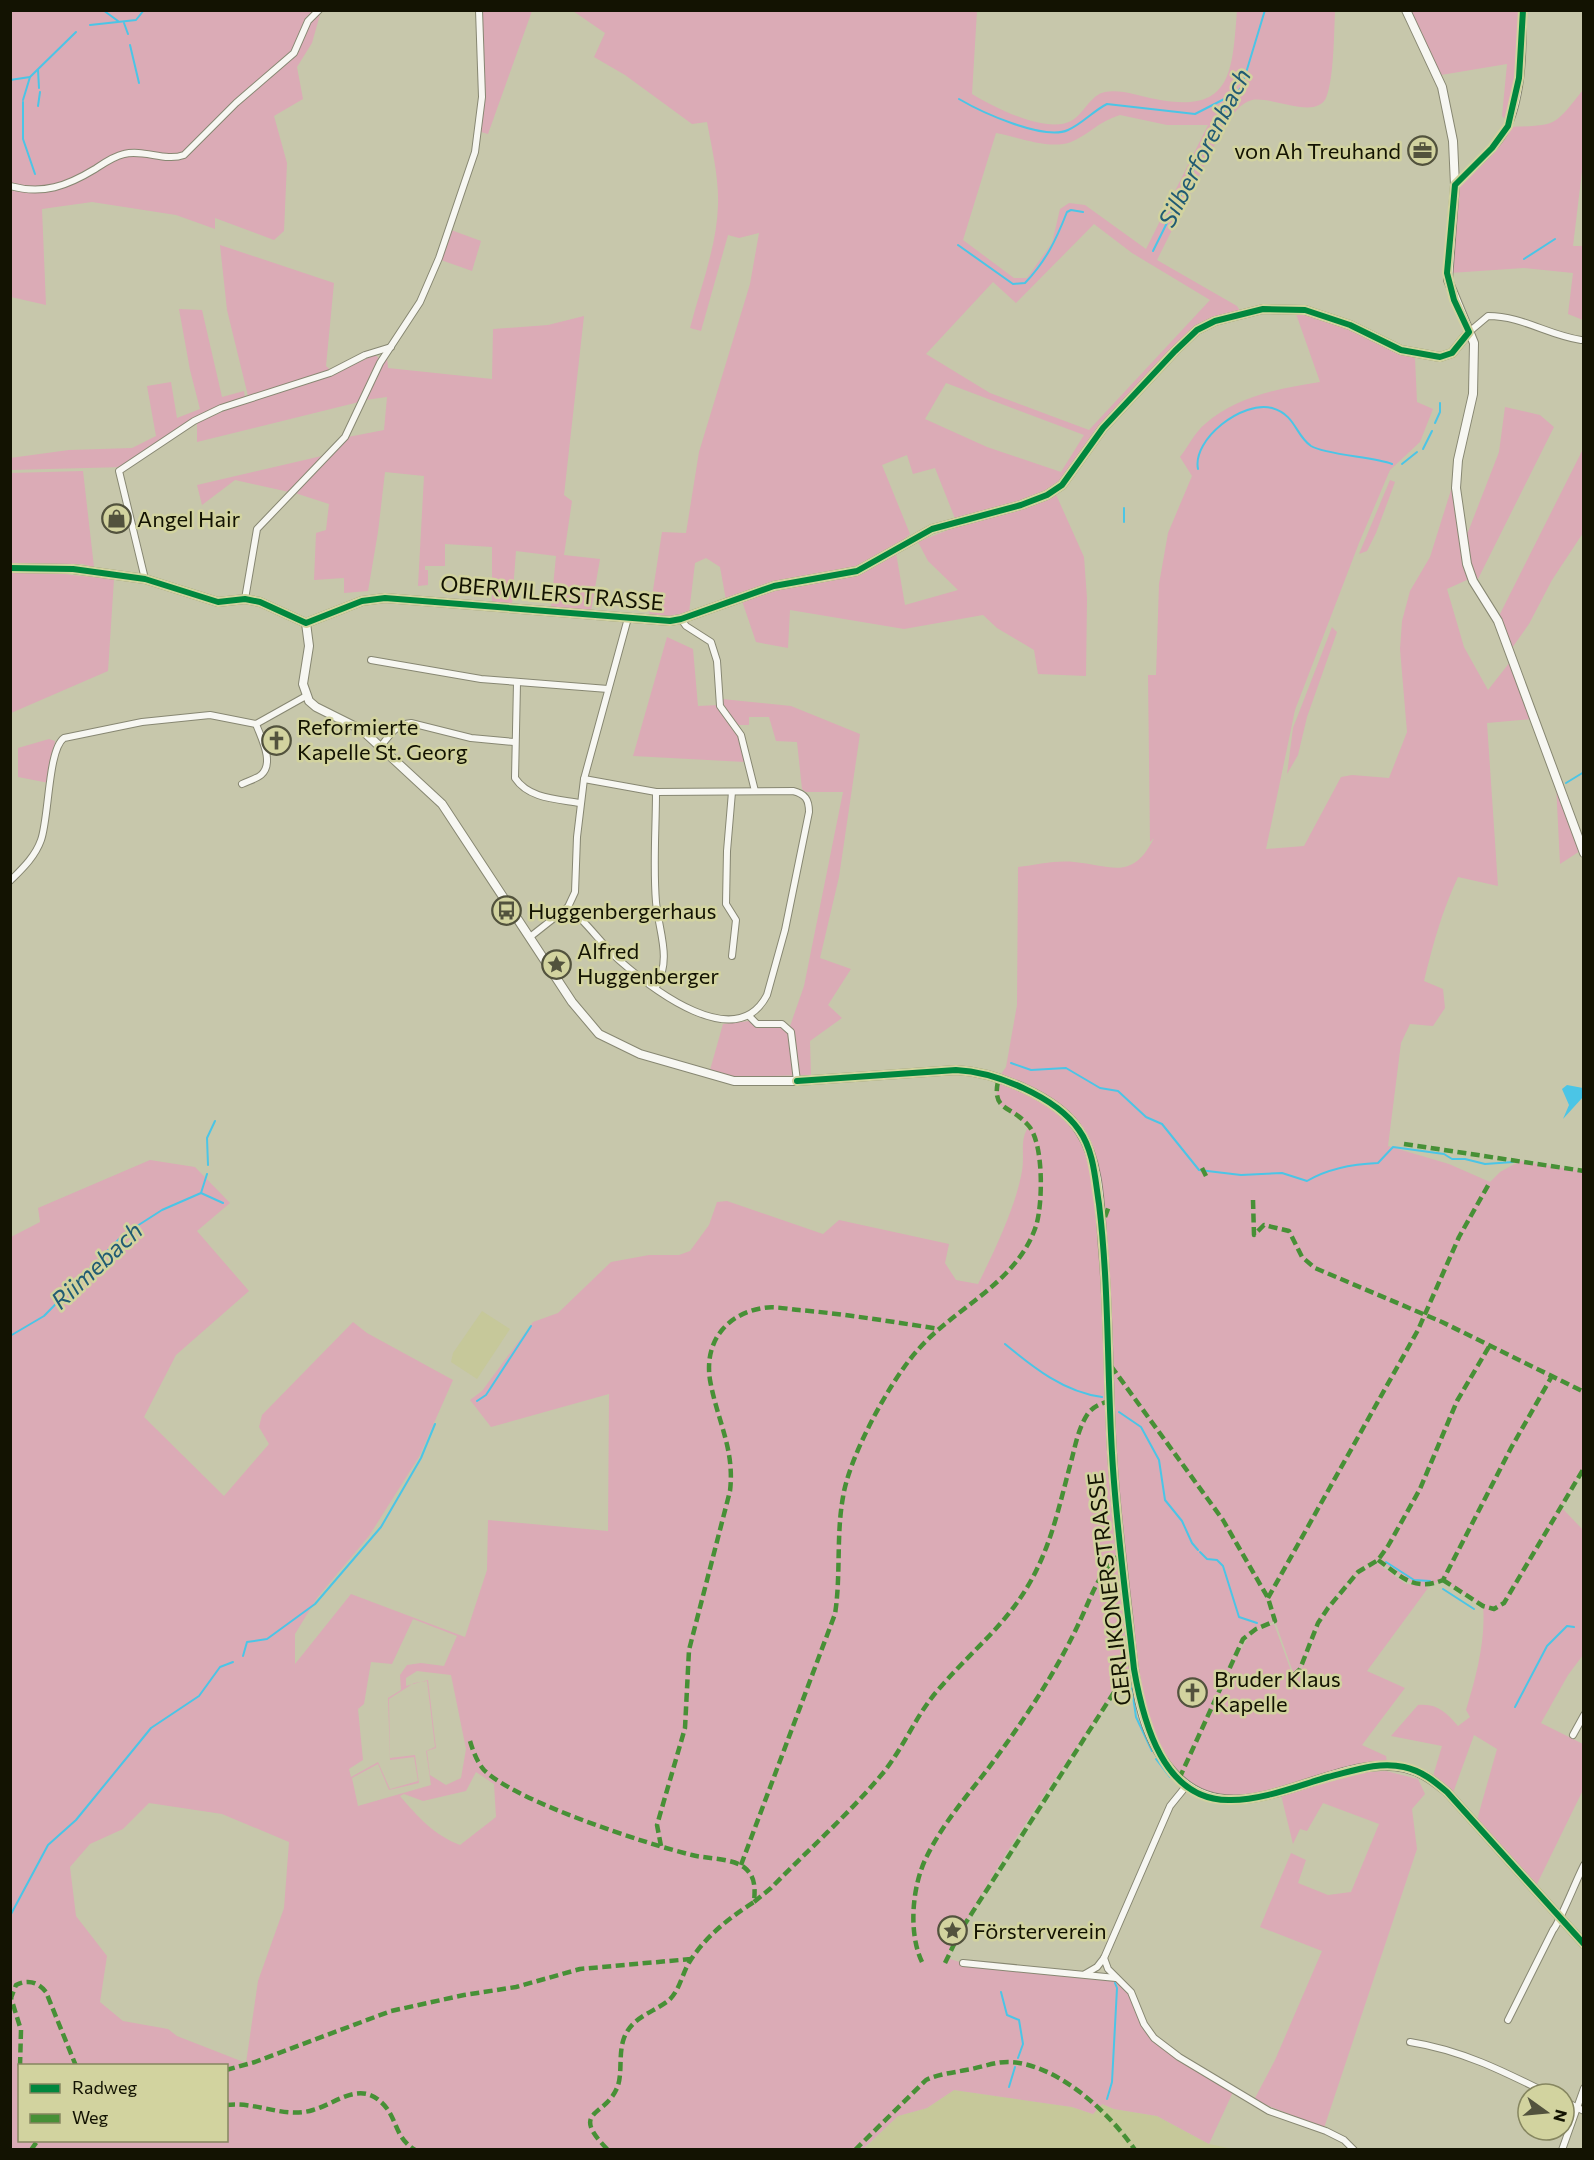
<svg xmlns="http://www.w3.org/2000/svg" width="1594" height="2160" font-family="Commissioner,sans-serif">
<rect width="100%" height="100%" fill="#c7c7ab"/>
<g fill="#c6c89a">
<path d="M482,1311l28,18 -33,50 -26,-17 2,-9z"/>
<path d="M954,2090l118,17 21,7 9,-10 12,5 43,7 52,28 24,5 -370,1 35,-34 29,-8z"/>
</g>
<g fill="#dbabb6" fill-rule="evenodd">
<path d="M11,11h310l-9,32 -15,24 6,32 -29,17 13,47 -3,68 -10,9 -59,-22v11l-39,-14 -84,-13 -50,7 4,96 -35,-8 -1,-107c21,5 41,1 61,-5l-28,6 -32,-5z"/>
<path d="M482,11h50l-44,123 -7,-2 4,-33z"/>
<path d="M573,11h404l-5,83c21,13 74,40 99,27 13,-7 19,-26 34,-29 16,-3 34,4 50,7 78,16 77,-28 82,-88h98c-1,21 -1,68 -9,87 -11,22 -53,-2 -74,2 -12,3 -19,15 -27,24l-68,136 80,46 3,5 -43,15 -143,164 30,67 3,41 -1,78 -48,-2 -4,-24 -37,-22 -14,-13 -79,14 -114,-19 -2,38 -32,-6 -16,-47 -14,5 -6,-33 -14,-9 -11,5 -6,50 -19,5 -21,-2 13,-84 24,1 13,-81 51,-168 9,-51 -20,5 -11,-3 -27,96 -11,-3c10,-39 27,-82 28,-123 1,-27 -6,-56 -11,-83l-15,2 -67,-49 -31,-18 11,-24zM1120,115l47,10h41l-62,124 -61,-44 -16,-2 -9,6 -8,34 -25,35h-13l-51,-38 33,-107c22,4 53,17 75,9 16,-6 28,-21 49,-27zM1094,224l38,29 78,47 -121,130 -99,-37 -64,-39 67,-72 23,21zM946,383l138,52 -23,37 -74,-25 -62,-28zM907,455l6,19 22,-6 23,58 -40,16 10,19 30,29 -53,15 -10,-58 15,-13 -28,-69z"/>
<path d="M1409,11h112l-4,66 -10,44 -5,-5 5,-52 -66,11z"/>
<path d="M1583,90v73l-10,83h10v74l-15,-6 5,-41 -49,-5 -74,5 7,-87 53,-59c48,-2 43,0 73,-37z"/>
<path d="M451,230l30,11 -9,30 -31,-11z"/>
<path d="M220,245l114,38 -8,83 8,7 41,-18 5,4 -21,43 -162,40v-19l52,-23 -22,-90z"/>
<path d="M179,309l23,1 20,87 22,-6 1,7 -23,9 -97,60 -114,3 -1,-12 59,-8 63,-2 24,-12 -9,-50 24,-4 6,36 23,-9 -10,-39z"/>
<path d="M1295,311l20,4 100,43 2,44 16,7 -13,33 -30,28 -31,73 -64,167 -29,139 38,-3 37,-69 11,-2 37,3 18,-46 -7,-83 2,-28 8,-30 20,-34 21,-67h3l15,89 -22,10 17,58 24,43 22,-28 22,57 -45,4 11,163 -40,-9c-16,34 -25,67 -34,104l19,8 2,19 -12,18 -23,-2 -9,19 -13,103 61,18 41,18 10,-10 20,-11 63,10v297l-22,39 22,23v125l-15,20 -27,48 42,21v46l-47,96 -59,-66 20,-71 -23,-14 -21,58 -20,-17 9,-30 -51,-10 27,-31c19,-2 28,7 40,21l12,-9 -4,-7c10,-33 20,-70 17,-104l-41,-26 -17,7 3,1 -61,83 38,17 -43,57 24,11 1,6 -21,2 -111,29 -24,4 -27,-6 -25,-17 -13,-15 -17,-34 -15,-56 -14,14c-59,88 -125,179 -173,275l16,5 153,15 8,6 30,54 79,54 -24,52 -52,-28 -43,-7 -12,-5 -9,10 -21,-7 -118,-17 -27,18 -29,8 -35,33h-852v-912l29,-15 -2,-14 112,-48 45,7 35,36 -33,28 52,60 -73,64 -32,62 80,79 45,-52 -10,-17 3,-12 91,-93 14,11 86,47 -34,77 -50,79 -52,62 -22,36v30l56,-70 114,43 22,-67 1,-50 120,11 1,-137 -118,33 -21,-27 12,-9 51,-69 25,-9 53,-51 38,-7h30l11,-4 19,-26 8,-23 10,-1 96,33 16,-14 110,24 -4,19 11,17 22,4c16,-32 38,-78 44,-113 3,-17 -3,-31 7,-45l-29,-21 -4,-7 3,-21 7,-10 11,-62 1,-138c18,-2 38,-7 56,-5 37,3 58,20 80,-24l-4,4 -2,-167h8l3,-91 9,-51 24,-57 -12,-19c8,-10 15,-25 25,-33 31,-28 76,-36 115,-42zM1378,1560l30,21 15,5 -17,-2 -29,-21c-16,1 -49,45 -57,60 -10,18 -12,40 -26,56l-20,-55c-35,12 -23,18 -43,37 11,-21 21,-31 44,-40l19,54c11,-11 14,-27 20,-42 9,-21 41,-67 64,-73zM413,1619l44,17 -13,30 -23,-3 -14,2 -7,10 1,15 -13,8 2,62 24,-3 4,24 -28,8 -12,-27 -27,15 -2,-8 14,-9 -5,-51 6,-5 7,-42 21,2zM417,1671l34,4 15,74 -5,29 -15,7 -16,-10 -3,-24 9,-3 -8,-68 -22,6v-8zM427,1681l8,66 -9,4 5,34 -73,21 -6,-28 26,-14 11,26 30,-7 -4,-28 -25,3 -1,-59 25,-16zM476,1772l18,12 2,33 -36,28c-26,-10 -42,-28 -60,-49l4,-2 19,7 43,-10zM149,1803l73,11 67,28 -5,66 -26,73 -12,82 -69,-27 -9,-7 -45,-8 -23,-19 7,-46 -31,-40 -6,-49 20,-23 33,-15zM20,2066h206v74h-206z"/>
<path d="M584,316l-20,179 8,6 -8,54 36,4 -9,52 -40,-4 5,-51 -40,-5 -4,53 -20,-2v-55l-47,-3v22h-20v4h3v15l-10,1 6,-110 -39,-4 -7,60 -10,59 -24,2v-15l-30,2 2,-47 10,-3 3,-26 -34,-11 53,-56 36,-7 3,-33 -22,3 22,-43 1,11 104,11 1,-50 55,-4z"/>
<path d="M1505,407l35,8 14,12 -77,154 -8,-18 -5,-32 4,1 31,-80z"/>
<path d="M1582,451l1,82 -31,47 -23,44 -17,24 -13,-32z"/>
<path d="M326,455l-37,37 -54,-12 -33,25 -5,-20z"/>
<path d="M83,471l11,96 -12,-3 -71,2 -1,-93z"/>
<path d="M1390,480l5,2 -19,51 -9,18 -8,3z"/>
<path d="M45,570l26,5 43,4 -6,92 -97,42 -1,-141z"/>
<path d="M1332,627l5,5 -30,85 -9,38 -11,19 6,-46z"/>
<path d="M667,637l26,12 5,57 21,-1 3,-6 69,7 69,28 -21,143 -19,81 31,11 -23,36 14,13 -32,23 1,34 -76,2 -25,-7 13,-46 26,-3 6,6 25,-2 9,4 15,-43 39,-194h-37l-4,-3 -5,-47 -21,-1 -7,-24h-20v8h-15l7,14 4,23 -112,-6z"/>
<path d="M49,739l6,2 -6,42 -31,-6v-29z"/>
<path d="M1556,784l24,67 -20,13z"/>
<path d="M1386,1771l32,8 7,15 -13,15 5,40 -93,279 -70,-28 21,-40 47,-109 -62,-24 31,-74 15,7 -8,23 30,12 23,-3 28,-68 -56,-21 -16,28 -7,-2 -7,15 -12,-49 86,-23z"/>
</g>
<path fill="#4bc5e6" d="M1567,1085l16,3v9l-20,22 6,-14 -7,-16z"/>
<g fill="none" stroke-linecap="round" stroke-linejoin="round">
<g stroke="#4bc5e6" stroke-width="2">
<path d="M103,10l15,11"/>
<path d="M155,10h2"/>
<path d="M124,23l4,11"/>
<path d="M90,25l46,-5 8,-10"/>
<path d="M130,45l9,38"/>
<path d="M38,70l1,18"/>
<path d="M10,80l20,-3 46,-45"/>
<path d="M959,99c22,13 85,42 109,31 14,-6 25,-19 39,-26l88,10 43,-22"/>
<path d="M23,100l7,-23"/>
<path d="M23,102v37l12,35"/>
<path d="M38,106l2,-14"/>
<path d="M958,245l55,39 12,-1c21,-22 31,-43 42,-71l4,-2 12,2"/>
<path d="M1153,251l67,-135 22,-30 23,-76"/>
<path d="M1524,259l31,-20"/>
<path d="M1435,423l5,-11v-9"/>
<path d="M1423,449l9,-18"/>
<path d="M1402,464l15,-12"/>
<path d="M1198,469c-6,-30 45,-69 74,-61 24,7 23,27 39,38 15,9 64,11 81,18"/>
<path d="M1124,522v-14"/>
<path d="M1566,783l18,-11"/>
<path d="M1011,1063l20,7 35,-2 34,20 18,3 28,26 16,7 37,46 42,5 41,-2 25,8c22,-13 46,-17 71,-18l15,-16 51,7 8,5h13l20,5 28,-2"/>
<path d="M208,1165l-1,-27 8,-17"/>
<path d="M201,1193l22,10"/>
<path d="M10,1336l34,-20 79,-81 39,-25 39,-17 6,-19"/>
<path d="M1005,1344c29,24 59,48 97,53"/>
<path d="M477,1401l9,-6 45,-69"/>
<path d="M1119,1412l22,15 18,33 6,40 17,21 10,22 6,7"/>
<path d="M1200,1552l7,7 10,1 6,6 16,51 18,6"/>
<path d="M1386,1562l28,18 16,1"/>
<path d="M1443,1589l31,20"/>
<path d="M243,1656l4,-14 20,-3 48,-35 66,-77 40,-69 14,-34"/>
<path d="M1131,1682l5,35 16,34"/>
<path d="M1515,1707l32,-61 20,-20 7,1"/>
<path d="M1156,1759l14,18"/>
<path d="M10,1916l38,-71 28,-25 75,-92 48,-32 21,-29 13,-5"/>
<path d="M1001,1992l6,23 12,5 4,24 -5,14"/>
<path d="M1009,2087l6,-20"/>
<path d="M1107,2099l5,-17 5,-94 -2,-5"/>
</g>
<defs>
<g id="street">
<path d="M1455,185c18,-18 42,-36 53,-59 15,-33 15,-80 15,-116"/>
<path d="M10,186c33,9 57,0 85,-17 9,-6 19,-13 29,-15 20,-5 41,8 60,1l52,-52 58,-50 14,-32 11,-11"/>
<path d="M1469,332l19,-16c34,0 60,19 93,24"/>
<path d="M145,579l-26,-108 75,-50 27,-13 109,-35 35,-18 26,-8"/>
<path d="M245,599l12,-70 88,-92 35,-74 40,-61 19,-44 36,-106 7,-55 -3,-87"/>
<path d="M681,619l5,7 25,16 6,19 3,45 21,29 14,56"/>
<path d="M371,660l110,19 127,10"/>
<path d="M517,683l-2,95c14,21 42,21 65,25"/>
<path d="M381,746c9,-11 15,-22 30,-23l60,15 43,4"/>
<path d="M584,779l72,13"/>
<path d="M242,784c6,-3 14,-5 19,-9 14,-12 0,-37 -5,-51"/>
<path d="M10,881c12,-12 25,-24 31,-41 8,-22 7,-91 23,-102l78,-16 68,-7 46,9 50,-28"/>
<path d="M568,907c19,15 33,37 51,53 33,29 117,95 148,35l18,-65 24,-118c0,-13 -4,-18 -16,-21l-137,1c0,36 -3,74 0,110 3,31 16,56 0,85"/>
<path d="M530,937l38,-30 7,-15 2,-55 7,-58 44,-161"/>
<path d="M732,956l4,-36 -10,-16 1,-53 5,-59"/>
<path d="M749,1016l8,8h25l9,8 6,49"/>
<path d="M1573,1735l11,-20"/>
<path d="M1104,1958l4,11 23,23 13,32 10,14 25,19 90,54 57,20 18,9 10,10"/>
<path d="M963,1963l153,15"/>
<path d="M1085,1974l12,-7 7,-9 66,-152 17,-21"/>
<path d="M1508,2020l45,-90c7,-8 24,-52 31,-65"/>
<path d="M1410,2042c51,8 93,29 139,52"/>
<path d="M1564,2101l20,10"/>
<path d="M1562,2150l22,-62"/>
</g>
<g id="secondary">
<path d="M1406,10l36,77 11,54 2,44 -7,95 26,63 -1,51 -15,66 -2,28 11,76 6,17 25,40 86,232"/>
<path d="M10,568l63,1 72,10 73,23 27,-3 15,3 46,21"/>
<path d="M306,623l3,23 -6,38 6,17 7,6 46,23 80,74 130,198 27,32 41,20 94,27h63l159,-11c39,2 103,27 124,62 21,32 20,80 23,117 6,68 5,135 9,203 3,51 9,102 15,153 7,56 6,121 45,166 63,74 158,-21 233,-3 17,4 29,13 42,24l137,152"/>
<path d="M306,623l56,-22 23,-3 285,23 11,-2 93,-33 83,-15 75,-42 89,-24 26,-10 15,-10 41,-57 72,-77 22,-21 18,-9 48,-12 42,1 45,15 51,25 39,7 12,-4 17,-21"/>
</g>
</defs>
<use href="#street" stroke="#878772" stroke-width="8"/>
<use href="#secondary" stroke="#878772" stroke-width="10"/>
<use href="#street" stroke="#f7f7f2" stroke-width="6"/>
<use href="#secondary" stroke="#f7f7f2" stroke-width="8"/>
<g stroke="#479036" stroke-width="4.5" stroke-dasharray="9 4.5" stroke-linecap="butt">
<path d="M1404,1144l180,27"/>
<path d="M1202,1168l5,10"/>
<path d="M1253,1200l1,35 10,-10 25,6 13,26 13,11 127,54 142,70"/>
<path d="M1105,1217l4,-11"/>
<path d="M1111,1366l112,154 45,78 7,23 -19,8 -13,10 -64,140"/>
<path d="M1378,1560c23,16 35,32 65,20l68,-132 41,-72"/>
<path d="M1443,1580l40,26 11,3 10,-6 80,-135"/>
<path d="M1268,1598l150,-268 41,-93 31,-55"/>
<path d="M1294,1675l6,-6 18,-46 10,-15 30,-36 20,-12 10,-14 32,-57 37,-88 33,-56"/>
<path d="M470,1741c3,10 7,21 14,29 31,31 162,74 208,85 15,4 41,3 53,13 11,9 10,22 9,34 -25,16 -48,34 -64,59 -8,12 -10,30 -22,40 -16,12 -36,16 -44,37 -6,16 -1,36 -7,50 -13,30 -48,22 -9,62"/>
<path d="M661,1846l-4,-21 28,-97 4,-78 41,-159c5,-42 -13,-71 -20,-111 -6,-38 16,-66 53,-72 11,-2 25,1 36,2 47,4 94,12 141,19"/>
<path d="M741,1865l94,-251c6,-38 1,-78 8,-117 6,-40 46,-114 73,-145 38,-45 100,-67 120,-126 7,-22 8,-84 -8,-101 -18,-21 -38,-13 -29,-48"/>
<path d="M754,1902l17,-14c37,-38 78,-74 112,-115 21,-26 33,-58 55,-83 41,-48 78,-71 104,-132 13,-30 20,-63 29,-96 4,-15 7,-33 16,-47 5,-8 13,-11 22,-14"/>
<path d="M922,1962c-14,-29 -10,-77 5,-106 15,-31 39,-59 60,-86 35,-47 67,-94 92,-147 12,-25 19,-51 42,-69"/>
<path d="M945,1963l16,-33 159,-247 14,-14"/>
<path d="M20,2066l1,-36 -10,-32 5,-13c12,-6 22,-3 30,7l30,74"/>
<path d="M226,2070l29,-8 136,-51 73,-16 52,-8 64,-18 111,-10"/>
<path d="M226,2105c29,-4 59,14 87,5 22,-6 46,-29 68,-8 17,15 12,34 34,48"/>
<path d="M31,2150l7,-10"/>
<path d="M855,2150l71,-70c13,-6 25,-7 40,-10 14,-2 30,-9 45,-8 47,3 98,50 124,88"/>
</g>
<defs>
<g id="cycleway">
<path d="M10,568l63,1 72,10 73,23 27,-3 15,3 46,21 56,-22 23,-3 285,23 11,-2 93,-33 83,-15 75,-42 89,-24 26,-10 15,-10 41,-57 72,-77 22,-21 18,-9 48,-12 42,1 45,15 51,25 39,7 12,-4 17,-21 -15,-32 -7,-27 8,-88 37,-37 16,-22 11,-48 4,-68"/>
<path d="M797,1081l159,-11c40,2 100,27 123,60 15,21 16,49 20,74 10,82 8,166 13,249 4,72 14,144 22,216 9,52 29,133 97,131 32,0 66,-14 97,-23 25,-6 50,-16 76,-10 18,4 30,14 43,25l137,152"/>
</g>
</defs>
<use href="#cycleway" stroke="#d2d39f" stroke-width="10"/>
<use href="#cycleway" stroke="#00873e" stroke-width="6"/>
</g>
<defs>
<symbol id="office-ring" viewBox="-11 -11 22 22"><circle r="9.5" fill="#d2d39f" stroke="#52523d" stroke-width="1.5"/><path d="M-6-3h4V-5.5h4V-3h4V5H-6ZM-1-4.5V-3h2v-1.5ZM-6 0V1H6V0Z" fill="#52523d"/></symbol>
<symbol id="shop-ring" viewBox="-11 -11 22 22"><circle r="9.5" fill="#d2d39f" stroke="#52523d" stroke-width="1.5"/><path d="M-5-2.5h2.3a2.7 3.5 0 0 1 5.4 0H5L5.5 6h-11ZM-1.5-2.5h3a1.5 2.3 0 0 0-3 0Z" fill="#52523d"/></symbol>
<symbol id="church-ring" viewBox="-11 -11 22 22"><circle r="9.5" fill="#d2d39f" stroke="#52523d" stroke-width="1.5"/><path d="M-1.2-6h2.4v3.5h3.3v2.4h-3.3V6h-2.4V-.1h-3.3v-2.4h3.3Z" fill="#52523d"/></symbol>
<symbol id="bus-ring" viewBox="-11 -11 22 22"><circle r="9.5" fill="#d2d39f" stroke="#52523d" stroke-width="1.5"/><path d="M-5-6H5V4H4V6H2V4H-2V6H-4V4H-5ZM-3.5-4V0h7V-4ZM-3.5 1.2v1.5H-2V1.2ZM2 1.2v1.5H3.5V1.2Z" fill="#52523d"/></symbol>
<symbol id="sight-ring" viewBox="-11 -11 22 22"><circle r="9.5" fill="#d2d39f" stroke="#52523d" stroke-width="1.5"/><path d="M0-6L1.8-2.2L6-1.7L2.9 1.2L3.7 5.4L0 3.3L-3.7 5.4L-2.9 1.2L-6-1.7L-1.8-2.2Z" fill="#52523d"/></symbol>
</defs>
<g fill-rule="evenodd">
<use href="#office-ring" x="1406" y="134" width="33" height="33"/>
<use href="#shop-ring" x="100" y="502" width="33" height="33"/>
<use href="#church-ring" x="260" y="724" width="33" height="33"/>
<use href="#bus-ring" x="490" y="894" width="33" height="33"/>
<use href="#sight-ring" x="540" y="948" width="33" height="33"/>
<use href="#church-ring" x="1176" y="1676" width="33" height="33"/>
<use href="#sight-ring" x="936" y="1914" width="33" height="33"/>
</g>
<g text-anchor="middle" stroke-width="5" stroke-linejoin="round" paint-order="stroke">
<g font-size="22" fill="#131302" stroke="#d2d39f" text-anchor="start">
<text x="1401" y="159" text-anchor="end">von Ah Treuhand</text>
<text x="137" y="527">Angel Hair</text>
<text x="297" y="735">Reformierte<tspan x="297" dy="25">Kapelle St. Georg</tspan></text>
<text x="528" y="919">Huggenbergerhaus</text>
<text x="577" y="959">Alfred<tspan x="577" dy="25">Huggenberger</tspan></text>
<text x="1214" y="1687">Bruder Klaus<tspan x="1214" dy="25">Kapelle</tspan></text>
<text x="973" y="1939">Försterverein</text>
</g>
<g font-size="22" fill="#131302" stroke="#d2d39f">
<text transform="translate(552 593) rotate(5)" y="8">OBERWILERSTRASSE</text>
<text transform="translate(1109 1589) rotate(-97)" y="8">GERLIKONERSTRASSE</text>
</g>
<g font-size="24" font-style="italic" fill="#205b73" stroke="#d2d39f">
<text transform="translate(1205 148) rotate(-63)" y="8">Silberforenbach</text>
<text transform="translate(97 1266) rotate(-43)" y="8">Riimebach</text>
</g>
</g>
<rect width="1594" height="2160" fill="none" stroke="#131302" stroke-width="24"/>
<rect x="18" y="2064" width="210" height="78" fill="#d2d39f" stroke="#868660" stroke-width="1.5"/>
<rect x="30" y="2084" width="30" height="9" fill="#00873e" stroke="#868660" stroke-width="1.5"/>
<text x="72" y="2094" font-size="18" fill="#131302">Radweg</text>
<rect x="30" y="2114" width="30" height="9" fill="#479036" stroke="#868660" stroke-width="1.5"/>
<text x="72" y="2124" font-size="18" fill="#131302">Weg</text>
<g transform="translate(1546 2112) rotate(105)"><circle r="28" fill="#d2d39f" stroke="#868660" stroke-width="1.5"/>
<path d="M0-4.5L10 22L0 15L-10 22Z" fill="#52523d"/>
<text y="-9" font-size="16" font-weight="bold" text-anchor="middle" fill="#131302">N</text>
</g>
</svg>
